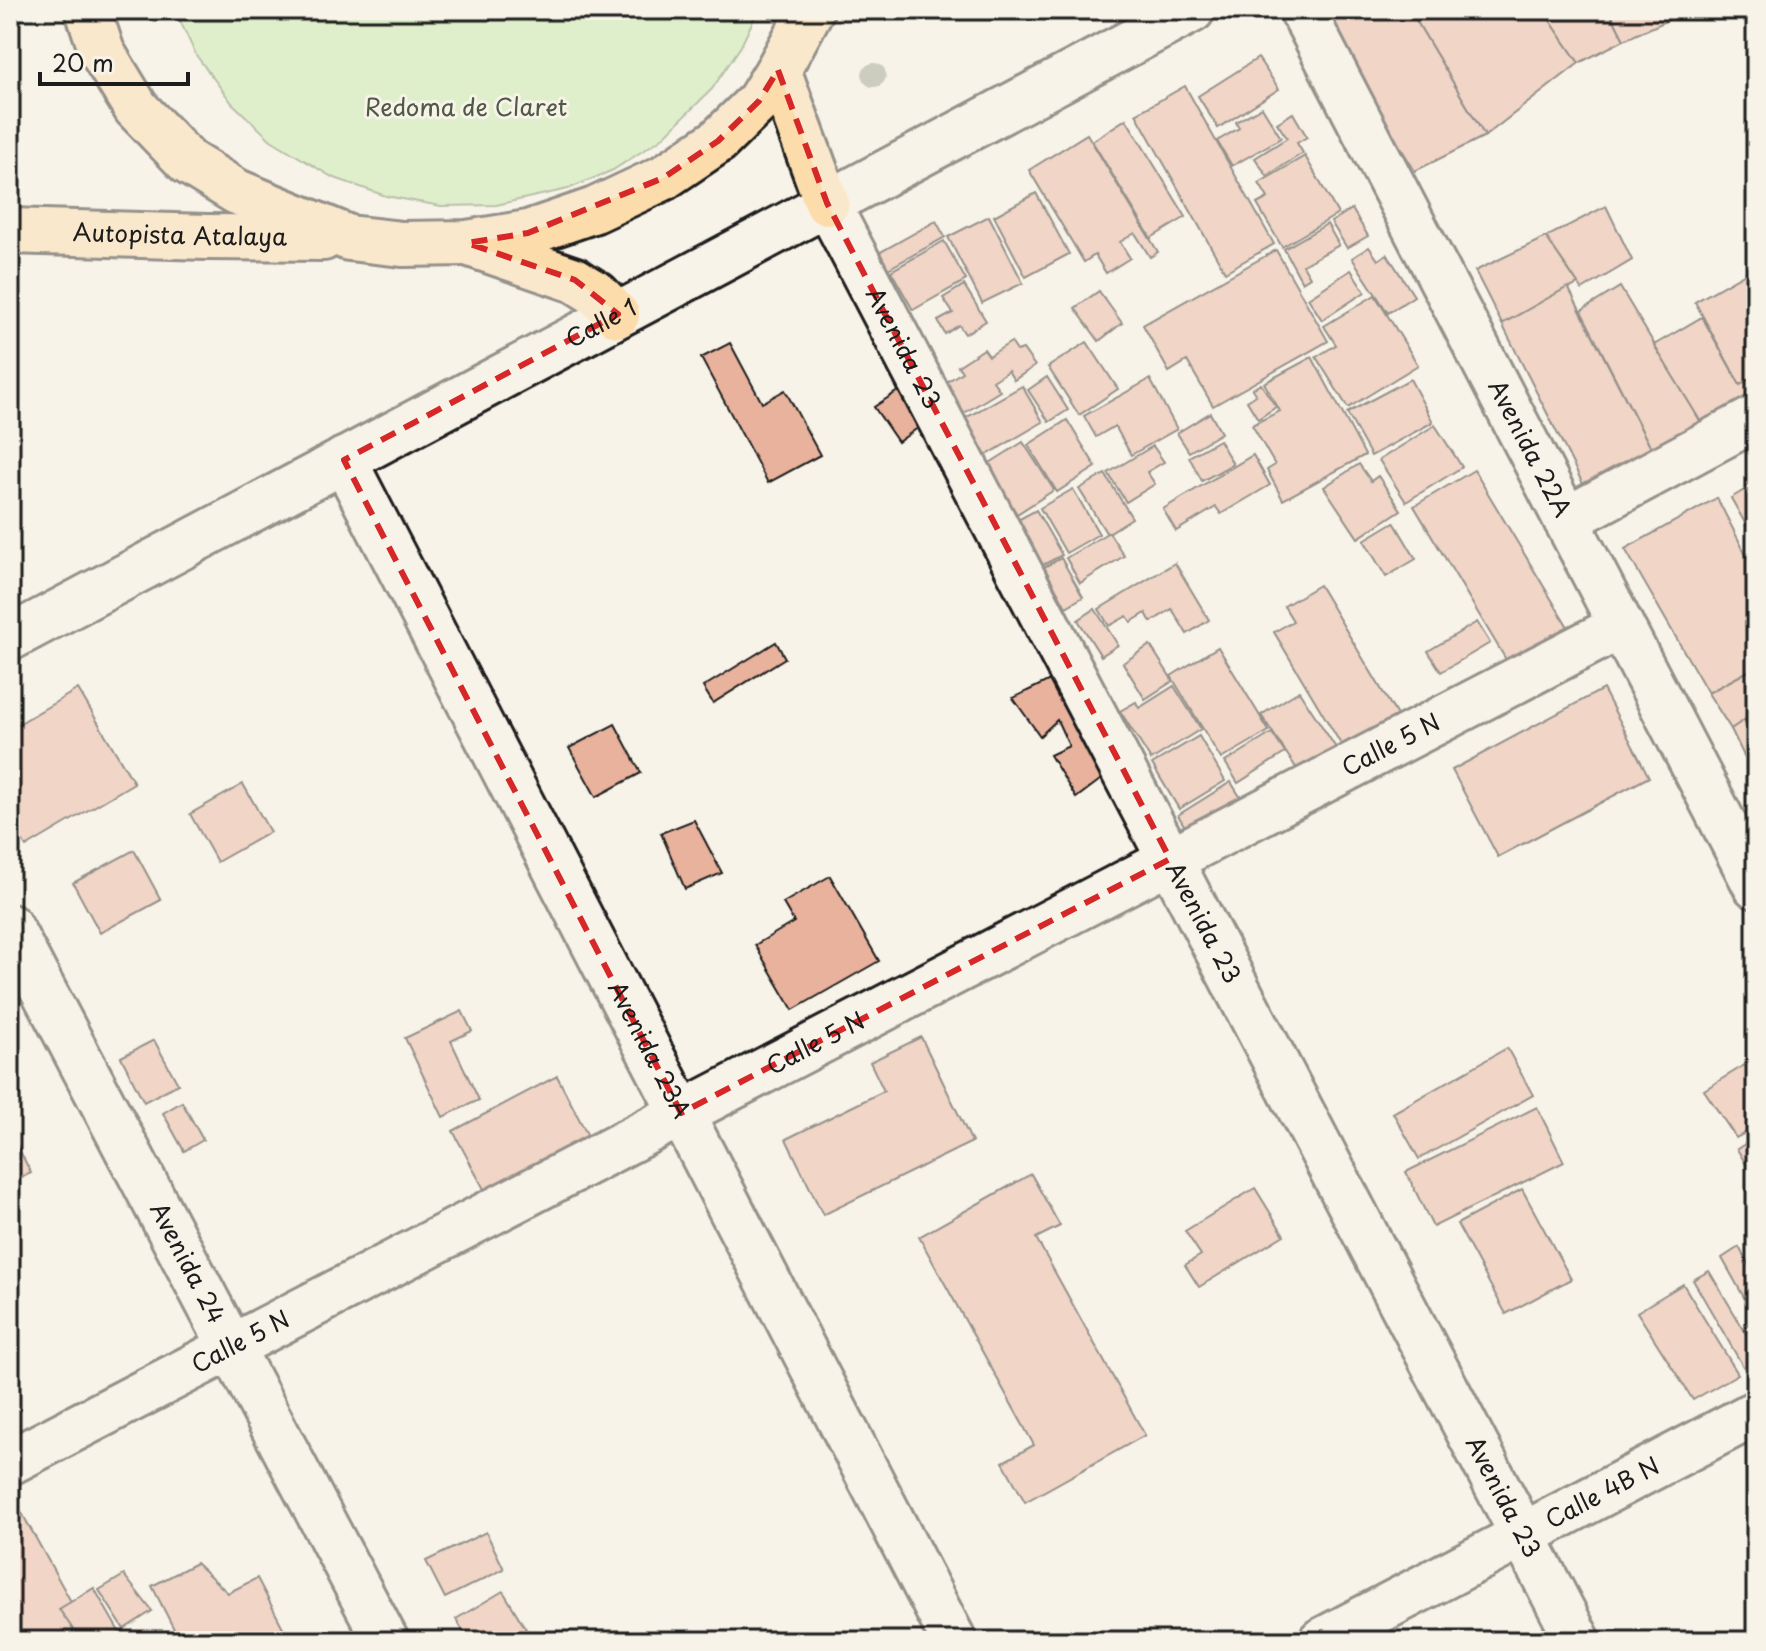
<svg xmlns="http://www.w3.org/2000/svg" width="1766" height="1651" font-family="'Playpen Sans',sans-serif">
<rect width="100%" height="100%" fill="#f7f3e8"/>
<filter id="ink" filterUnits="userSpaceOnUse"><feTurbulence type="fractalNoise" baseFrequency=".0125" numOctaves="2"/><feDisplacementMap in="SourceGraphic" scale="16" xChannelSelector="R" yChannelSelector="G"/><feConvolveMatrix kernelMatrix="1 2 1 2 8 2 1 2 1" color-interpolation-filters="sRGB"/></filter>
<g filter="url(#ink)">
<path fill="#c1eca8" stroke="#6e8462" stroke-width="2" d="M175,10h583l-17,36 -29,43 -51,50 -48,31 -45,19 -72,16 -55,1 -55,-10 -54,-19 -61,-37 -39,-37 -36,-48z"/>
<g fill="#e8b29d" stroke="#1c1c1c" stroke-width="2">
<path d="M1338,10h72l75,126 -70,35 -94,-153z"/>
<path d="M1410,10h133l36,53 -94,73z"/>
<path d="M1543,10h66l15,30 -45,23z"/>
<path d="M1609,10h74l1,3 -60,27z"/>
<path d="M1258,58l21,31 -61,39 -20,-32z"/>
<path d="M1185,86l89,158 -49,28 -89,-158z"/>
<path d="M1262,107l19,31 -49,28 -15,-25 22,-13 -3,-6z"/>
<path d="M1293,113l14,24 -10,6 6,10 -36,23 -12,-18 32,-20 -10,-15z"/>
<path d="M1126,119l60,98 -35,21 -59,-97z"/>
<path d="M1087,134l71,118 -8,5 -15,-24 -15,9 10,16 -24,15 -11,-18 -11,7 -55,-92z"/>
<path d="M1305,156l33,58 -56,33 -25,-43 11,-6 -9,-15z"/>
<path d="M1036,193l33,61 -43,23 -32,-61z"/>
<path d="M1606,206l26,54 -50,30 -36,-53z"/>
<path d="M1352,209l16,27 -21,12 -16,-26z"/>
<path d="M989,216l34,67 -41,20 -34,-66z"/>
<path d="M936,221l9,16 -57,32 -9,-16z"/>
<path d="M1327,224l12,21 -36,20 7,12 -8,5 -18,-33z"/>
<path d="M1546,237l32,47 -76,40 -27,-53z"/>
<path d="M944,241l22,39 -53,30 -22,-39z"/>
<path d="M1369,247l9,13 9,-6 27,42 -26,17 -36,-55z"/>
<path d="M1276,250l52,91 -115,65 -26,-45 -18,11 -26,-47z"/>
<path d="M1756,267v107l-16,11 -45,-83z"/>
<path d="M1351,270l14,22 -43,28 -14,-22z"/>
<path d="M964,285l22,36 -21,13 -6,-9 -14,9 -7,-13 15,-8 -10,-15z"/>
<path d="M1568,287l85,165 -70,32 -81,-160z"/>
<path d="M1620,287l84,140 -51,25 -72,-141z"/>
<path d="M1099,291l23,32 -23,18 -24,-33z"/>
<path d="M1375,295l43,70 -70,43 -32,-51 20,-12 -12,-19z"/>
<path d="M1702,317l38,68 16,-11v23l-52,30 -50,-82z"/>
<path d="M1011,342l6,9 6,-2 12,17 -21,14 -6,-9 -15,10 7,10 -39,24 -19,-30 20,-13 -4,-6 26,-17 5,7z"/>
<path d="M1087,342l31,47 -39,26 -31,-48z"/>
<path d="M730,343l32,60 23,-13 35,65 -52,28 -67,-125z"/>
<path d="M1312,357l53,98 -82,45 -16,-30 8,-5 -23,-40 28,-14 -16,-28z"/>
<path d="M1047,377l21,33 -19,12 -21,-32z"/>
<path d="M1150,379l27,50 -46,26 -16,-29 -19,11 -12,-21z"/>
<path d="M1410,379l23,43 -62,34 -24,-43z"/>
<path d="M913,381l23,34 -38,27 -24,-35z"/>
<path d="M1261,384l15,23 -18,12 -11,-18 9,-6 -4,-6z"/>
<path d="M1022,386l21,36 -58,34 -21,-37z"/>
<path d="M1210,413l11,20 -32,19 -12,-19z"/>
<path d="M1067,420l29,47 -39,25 -29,-47z"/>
<path d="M1435,425l27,42 -56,35 -27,-42z"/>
<path d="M1219,440l14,24 -31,17 -13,-24z"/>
<path d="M1023,442l31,48 -37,24 -32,-48z"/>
<path d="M1153,446l11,16 -17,10 8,12 -29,18 -18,-29z"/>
<path d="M1253,455l17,30 -49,29 -5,-7 -40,24 -13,-22z"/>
<path d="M1359,464l12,17 7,-5 23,34 -43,28 -34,-51z"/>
<path d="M1474,470l94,157 -60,36 -94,-157z"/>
<path d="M1105,474l27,44 -25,16 -28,-45z"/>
<path d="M1756,483v45l-6,4 -19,-34z"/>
<path d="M1073,489l26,45 -33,19 -26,-45z"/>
<path d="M1717,498l39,76v93l-48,26 -83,-144z"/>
<path d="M1036,510l26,45 -21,11 -25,-45z"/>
<path d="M1394,522l22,37 -30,18 -22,-37z"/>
<path d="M1109,532l15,24 -44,27 -14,-25z"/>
<path d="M1061,558l22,39 -17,10 -22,-40z"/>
<path d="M1175,563l34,57 -22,14 -15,-25 -21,13 -5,-9 -15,9 -4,-6 -18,10 -10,-17z"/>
<path d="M1319,585l83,139 -54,32 -74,-124 19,-11 -9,-15z"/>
<path d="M1095,609l23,36 -17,11 -23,-36z"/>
<path d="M1477,622l13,21 -49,29 -13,-21z"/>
<path d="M776,642l9,16 -72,45 -10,-16z"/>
<path d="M1150,645l23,36 -28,18 -22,-36z"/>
<path d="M1218,647l51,84 -48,28 -50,-83z"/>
<path d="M1756,667v45l-25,17 -23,-36z"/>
<path d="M1058,676l50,98 -32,24 -26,-43 19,-9 -12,-26 -17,16 -27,-38z"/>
<path d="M1174,686l27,43 -50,31 -31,-49 16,-9 3,6z"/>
<path d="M78,689l56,94 -108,64 -16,-27v-91z"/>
<path d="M1603,689l46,88 -151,80 -46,-87z"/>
<path d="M1299,691l37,57 -37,24 -38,-57z"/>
<path d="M1756,712v69l-25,-52z"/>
<path d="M615,724l26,49 -45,24 -27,-49z"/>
<path d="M1272,733l13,20 -47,30 -13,-21z"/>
<path d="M1199,736l26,45 -46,28 -27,-45z"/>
<path d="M1231,782l14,23 -54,32 -13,-22z"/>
<path d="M243,784l27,48 -53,30 -27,-48z"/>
<path d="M694,820l28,53 -37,16 -24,-56z"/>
<path d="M134,850l27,50 -61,33 -27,-50z"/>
<path d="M830,876l49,85 -86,49 -38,-65 39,-23 -11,-19z"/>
<path d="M462,1011l10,20 -21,10 28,59 -36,17 -38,-79z"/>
<path d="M921,1037l51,105 -149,73 -37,-76 98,-48 -14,-29z"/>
<path d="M154,1040l24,44 -34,18 -23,-45z"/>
<path d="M1507,1048l26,47 -114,64 -26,-46z"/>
<path d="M1756,1058v69l-20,11 -32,-48z"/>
<path d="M557,1076l32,62 -103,55 -33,-62z"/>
<path d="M182,1102l21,38 -19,11 -21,-38z"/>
<path d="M1537,1107l27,55 -131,65 -27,-55z"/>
<path d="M10,1131l21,42 -21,10z"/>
<path d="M1756,1137v44l-19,-32z"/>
<path d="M1031,1174l29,52 -24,12 109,197 -120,67 -22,-40 31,-17 -115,-208z"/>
<path d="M1255,1188l29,47 -85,52 -14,-22 16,-10 -16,-24z"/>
<path d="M1522,1189l49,90 -65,35 -49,-90z"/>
<path d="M1739,1247l17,32v40l-34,-61z"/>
<path d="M1709,1271l47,79v21l-8,4 -55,-95z"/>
<path d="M1683,1284l55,90 -45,26 -56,-88z"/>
<path d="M18,1506l66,119 -29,16h-36l-9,-16v-115z"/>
<path d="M486,1532l18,37 -59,29 -19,-37z"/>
<path d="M196,1563l32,30 29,-15 33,63h-110l-28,-55z"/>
<path d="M124,1575l28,36 -28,18 -25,-39z"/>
<path d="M94,1588l27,47 -11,6h-29l-22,-32z"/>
<path d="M503,1591l27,45 -8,5h-53l-13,-22z"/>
</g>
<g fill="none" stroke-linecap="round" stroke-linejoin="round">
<defs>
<g id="minor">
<path id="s1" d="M1302,10l454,876"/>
<path id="s2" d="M827,203l751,1438"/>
<path id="s3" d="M344,460l610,1181"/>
<path d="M1566,520l190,-102"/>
<path id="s4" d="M10,927l376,714"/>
<path id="s5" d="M10,1462l1611,-836"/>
<path id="s6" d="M1321,1641l435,-228"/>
</g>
<g id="tertiary">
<path id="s7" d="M10,638l1182,-628"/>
</g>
<g id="primary">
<path d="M88,10l14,42 34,56 52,54 49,30 112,46 53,6 65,-1 61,-10 67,-23 68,-32 55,-37 41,-40 19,-31 33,-60"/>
<path d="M778,70l49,133"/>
<path id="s8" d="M10,231l197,6 116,1"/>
<path d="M473,245l102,35 22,14 20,21"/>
</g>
</defs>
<use href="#minor" stroke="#1c1c1c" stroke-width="50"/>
<use href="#tertiary" stroke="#1c1c1c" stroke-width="50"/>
<use href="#primary" stroke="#1c1c1c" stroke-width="50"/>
<use href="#minor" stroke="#f7f3e8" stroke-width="44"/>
<use href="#tertiary" stroke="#f7f3e8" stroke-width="44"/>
<use href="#primary" stroke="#fddcac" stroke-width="44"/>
</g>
<circle fill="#9a9f8f" cx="874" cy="75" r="12"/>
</g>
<path d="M0 0H1766V1651H0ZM778,70l49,133 343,656 -489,254 -337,-653 274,-146 -43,-34 -108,-37 61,-10 135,-55 55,-37 41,-40z" fill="#f7f3e8" fill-opacity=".55" fill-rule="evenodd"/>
<path fill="none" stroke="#d62828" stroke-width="6" stroke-dasharray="16 10" stroke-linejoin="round" d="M778,70l49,133 343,656 -489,254 -337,-653 274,-146 -43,-34 -108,-37 61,-10 135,-55 55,-37 41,-40z"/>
<g text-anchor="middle" stroke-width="6" stroke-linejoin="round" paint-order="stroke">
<g font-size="24" fill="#4e5a46" stroke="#f7f3e8">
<text x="466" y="116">Redoma de Claret</text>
</g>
<g font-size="24" fill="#1c1c1c" stroke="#f7f3e8">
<text dy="8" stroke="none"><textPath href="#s8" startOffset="170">Autopista Atalaya</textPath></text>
<text dy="8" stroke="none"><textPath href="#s7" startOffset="670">Calle 1</textPath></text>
<text dy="8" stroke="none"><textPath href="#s2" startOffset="164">Avenida 23</textPath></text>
<text dy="8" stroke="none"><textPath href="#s1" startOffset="494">Avenida 22A</textPath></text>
<text dy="8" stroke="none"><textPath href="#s5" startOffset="1556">Calle 5 N</textPath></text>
<text dy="8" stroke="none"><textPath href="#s2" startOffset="812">Avenida 23</textPath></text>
<text dy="8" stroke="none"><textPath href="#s5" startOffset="908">Calle 5 N</textPath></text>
<text dy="8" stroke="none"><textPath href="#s3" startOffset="664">Avenida 23A</textPath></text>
<text dy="8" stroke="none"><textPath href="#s4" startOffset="380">Avenida 24</textPath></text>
<text dy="8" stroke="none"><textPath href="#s5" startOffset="260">Calle 5 N</textPath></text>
<text dy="8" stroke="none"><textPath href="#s6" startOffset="318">Calle 4B N</textPath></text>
<text dy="8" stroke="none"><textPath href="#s2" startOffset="1460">Avenida 23</textPath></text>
</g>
</g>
<rect width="1766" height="1651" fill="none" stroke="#f7f3e8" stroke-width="40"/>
<rect x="20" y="20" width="1726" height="1611" fill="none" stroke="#1c1c1c" stroke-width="3" filter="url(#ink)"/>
<path d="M40 72v12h148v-12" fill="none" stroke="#1c1c1c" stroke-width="4"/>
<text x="52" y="72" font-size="24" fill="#1c1c1c" stroke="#f7f3e8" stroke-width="6" paint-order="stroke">20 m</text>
</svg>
